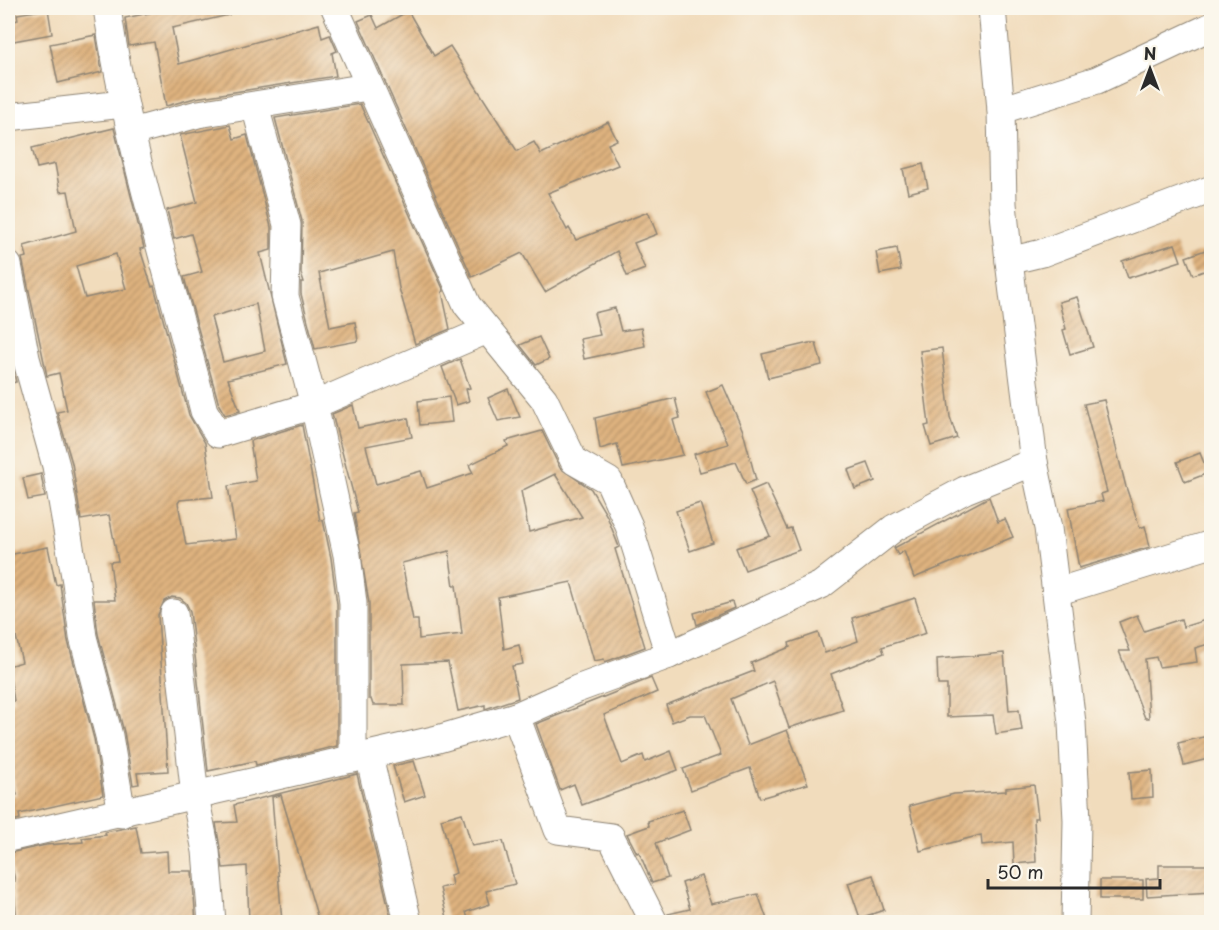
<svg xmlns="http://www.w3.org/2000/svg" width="1219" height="930" font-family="'Playpen Sans',sans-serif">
<defs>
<pattern id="building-hatch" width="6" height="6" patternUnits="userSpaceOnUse" patternTransform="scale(1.5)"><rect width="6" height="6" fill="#dfb37f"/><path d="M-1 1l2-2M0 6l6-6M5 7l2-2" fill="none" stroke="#b59268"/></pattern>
</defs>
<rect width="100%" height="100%" fill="#fbf7ec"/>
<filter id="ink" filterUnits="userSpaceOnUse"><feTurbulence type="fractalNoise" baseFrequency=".0167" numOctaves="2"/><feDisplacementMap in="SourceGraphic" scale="12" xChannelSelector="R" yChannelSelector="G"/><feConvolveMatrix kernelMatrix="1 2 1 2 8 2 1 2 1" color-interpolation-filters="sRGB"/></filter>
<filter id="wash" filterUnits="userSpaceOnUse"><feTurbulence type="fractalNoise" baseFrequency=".008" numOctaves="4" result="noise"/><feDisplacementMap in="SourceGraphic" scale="24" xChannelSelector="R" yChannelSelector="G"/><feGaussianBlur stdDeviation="1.35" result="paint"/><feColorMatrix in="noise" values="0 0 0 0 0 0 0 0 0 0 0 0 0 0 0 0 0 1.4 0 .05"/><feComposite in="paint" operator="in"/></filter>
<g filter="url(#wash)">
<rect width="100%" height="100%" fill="#f1dcbc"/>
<g id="blocks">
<g fill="url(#building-hatch)" fill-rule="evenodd">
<path d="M153,8h75l1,7 -57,13 7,36 140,-40 3,14 8,-3 7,16 -5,2 4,23 -141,22 -29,8 -12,-64 -25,4 -4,-28 29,-6z"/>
<path d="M48,9l4,25 -44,8v-19l10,-3 -1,-6z"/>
<path d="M408,11l26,45 16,-10 67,105 17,-9 7,12 67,-32 9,18 -9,4 10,21 -70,28 19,37 2,-2 7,12 72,-28 9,22 -23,9 11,26 -18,7 -10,-25 -72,41 -23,-39 -50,24 -114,-256 14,-6 6,13z"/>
<path d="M96,35l6,37 -44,11 -8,-39z"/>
<path d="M360,104l84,187 -2,1 8,37 -35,15 -16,-56 -6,-36 -74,21 11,54 25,-5 3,19 -43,8 -14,-55v-12h3l-3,-9 1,-52 -27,-103z"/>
<path d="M230,125l4,14 13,-4 24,92v23l-11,3 27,111 -59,15 12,32 -15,4 -6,-10 -35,-128 18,-5 -11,-38 -17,5 -7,-29 30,-8 -17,-67zM256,304l9,47 -42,11 -12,-45z"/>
<path d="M114,128l30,120 -4,1 12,38 2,-1 35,129 16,28 8,54 -33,3 -2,3 8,42 50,-6 -8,-53 28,-5 -6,-40 52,-16 18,96 3,-1 8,38 6,46v142l-81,19 -1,-4 -47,10 -18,-160 -4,-8 -6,-5 -8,-1 -8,4 -6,14 10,156 -31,2 2,11 -6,1 -9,-53 -26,-98 -4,-34h21l-5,-38 8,-1 -9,-46 -28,5 -9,-57 -15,-51 10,-2 -8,-37 -12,3 -25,-118 5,-1 -3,-11 52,-15 -8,-40 -8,1 -5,-28 -18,4 -5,-20zM116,254l10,35 -41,9 -9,-32z"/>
<path d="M923,164l5,24 -20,5 -5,-24z"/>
<path d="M1175,244l6,17 -53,17 -6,-17z"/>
<path d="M897,248l4,22 -21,4 -4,-22z"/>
<path d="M1208,249l4,19 -19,7 -7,-18z"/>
<path d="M1077,297l16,50 -23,7 -7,-24 3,-1 -7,-27z"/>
<path d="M615,308l6,23 20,-3 4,18 -61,13 -4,-20 20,-4 -6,-22z"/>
<path d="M539,337l10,22 -13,6 -16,-20z"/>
<path d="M809,343h7l6,22 -54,13 -6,-24z"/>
<path d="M8,348l8,34 -8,2z"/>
<path d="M942,348l8,69 7,21 -26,8 -6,-20 4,-1 -9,-74z"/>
<path d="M460,359l10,29 -4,1 3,12 -13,4 -14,-38z"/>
<path d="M723,385l20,46 13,49 -10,4 -10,-22 -36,10 -6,-18 34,-10 -22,-52z"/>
<path d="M508,389l12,28 -22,4 -10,-23z"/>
<path d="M449,397l3,25 -32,3 -2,-24z"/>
<path d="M675,398l5,20 -7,2 10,35 -60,13 -6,-24 -17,5 -5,-31z"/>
<path d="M1104,400l22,87 14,41 5,-2 5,21 -71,21 -11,-60 35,-7 -2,-7 6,-2 -23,-88z"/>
<path d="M353,405l5,23 50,-10 4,19 -46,9 10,38 45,-13 6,17 46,-15 -4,-8 39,-19 -2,-5 36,-10 18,37 31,21 16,27 12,31 -4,2 30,98 -40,15 -1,-3 -10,2 -23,-79 -73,15 6,52 15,-4 4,19 -11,2 6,32 -33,11v-4l-27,6 -10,-49 -45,2 1,41h-31l-2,-6h-2v-96l-15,-90 4,-1 -26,-98zM555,474l27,43 -53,15 -8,-41zM449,551l5,35 2,-1 6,49 -43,5 -1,-19h-5l-11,-57z"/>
<path d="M1200,453l8,20 -23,9 -8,-20z"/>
<path d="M868,463l7,18 -20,8 -7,-19z"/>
<path d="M41,474l4,23 -17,3 -5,-22z"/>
<path d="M766,484l21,45 4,-1 8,22 -54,20 -9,-22 34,-12 -20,-45z"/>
<path d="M989,497l9,25 7,-3 8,18 -99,41 -10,-27 -6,4 -4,-7z"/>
<path d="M700,503l13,40 -23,8 -14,-40z"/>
<path d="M48,547l8,38 4,-1 8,57 26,98 9,56 -84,19 1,5 -12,3v-25l9,-2 -9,-41v-52l6,-1 -6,-35 14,-4 -11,-46h-3v-61z"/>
<path d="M915,598l11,35 -44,14 2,6 -53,21 12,36 -54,18 -16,-47 -42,18 17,46 39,-15 21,54 -48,14 -10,-30 -59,22 -8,-21 38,-14 -16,-40h-15l-18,7 -6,-17 88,-34 -3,-8 39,-16 -1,-4 29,-10 7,20 33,-12 -6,-23z"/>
<path d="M732,602l2,6 -37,17 -3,-12z"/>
<path d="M1137,615l7,16 37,-12 2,8 29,-9v25l-17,5 2,14 -38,5 -3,-10 -11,2 4,59h-4l-26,-67h11l-11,-29z"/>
<path d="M1004,653l5,58 10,-1 3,20 -26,4 -3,-19 -46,2v-32h-9l-1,-26z"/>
<path d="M651,678l6,14 -53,23 18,49 21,-9 2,7 26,-11 7,19 -96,35 -8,-21 -14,6 -24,-66z"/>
<path d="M1212,735v23l-28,7 -6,-22z"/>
<path d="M414,761l11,34 -21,7 -11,-36z"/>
<path d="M1152,770l1,27 -22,2 -2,-27z"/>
<path d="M357,774l35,148h-73l-38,-127 -9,2 10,125h-33l-2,-56 -24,2 -7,-45 21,-1 -3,-17z"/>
<path d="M1034,785l4,33h-4l2,44 -22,2 -1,-22 -31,3 -1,-10 -61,16 -11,-45 45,-12 52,-3v-3z"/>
<path d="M683,810l7,20 -34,13 12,35 -16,5 -13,-31 -2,1 -10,-19 22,-8 -1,-5z"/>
<path d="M462,813l10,33 31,-5 12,43 -29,7 4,13 -24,8 3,10h-21l-8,-34 12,-3 -2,-10 6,-2 -15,-54z"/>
<path d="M136,826l5,27 26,-2 1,20h24l4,51h-179l-4,-41h2l-6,-28 37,-8 37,-3 -1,-4 24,-3 -1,-3z"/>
<path d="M1159,865h53v27l-65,4 -1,-17 13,-1z"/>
<path d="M873,875l11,35 -24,8 -12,-35z"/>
<path d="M701,876l10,28 47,-10 10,28h-98l-2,-8 22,-5 -8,-26z"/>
<rect x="1100" y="880" width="43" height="19"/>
</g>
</g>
</g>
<g filter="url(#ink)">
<use href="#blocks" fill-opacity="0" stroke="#8e8474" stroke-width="1.5"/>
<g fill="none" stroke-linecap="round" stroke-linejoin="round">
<defs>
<g id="minor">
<path d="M107,8c20,136 63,269 97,403l14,23 96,-29 173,-75"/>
<path d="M335,8l132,297 77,94 30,62 35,20 20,45 40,129"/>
<path d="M992,8l9,102 2,94 6,57 25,201 14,66 24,195 5,97 -2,102"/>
<path d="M255,106l32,119 -2,71 29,109 33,150 6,48v156"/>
<path d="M1001,110l96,-30 115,-54"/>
<path d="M8,117l115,-13"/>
<path d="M132,132l66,-18 170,-27"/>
<path d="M1009,261l33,-8 170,-64"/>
<path d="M8,265l18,93 30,108 20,116 7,55 26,99 13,78"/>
<path d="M1056,592l156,-48"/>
<path d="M174,613l21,183 11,55 6,71"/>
<path d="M516,716l42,114 53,7 43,85"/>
<path d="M369,756l39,166"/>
<path d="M8,838l430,-99 78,-23 61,-27 92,-34 152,-70 73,-57 71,-38 69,-28"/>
</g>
</defs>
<use href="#minor" stroke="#8e8474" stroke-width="29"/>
<use href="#minor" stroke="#fff" stroke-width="27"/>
</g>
</g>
<rect width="1219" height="930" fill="none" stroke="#fbf7ec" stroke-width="30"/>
<g transform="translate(1150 69)" stroke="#fbf7ec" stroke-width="4.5" paint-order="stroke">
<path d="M0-4.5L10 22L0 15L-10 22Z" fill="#2b2b2b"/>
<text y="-9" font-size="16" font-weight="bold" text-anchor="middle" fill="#2b2b2b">N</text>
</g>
<path d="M988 879v9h172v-9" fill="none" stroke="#2b2b2b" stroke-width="3"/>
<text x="997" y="879" font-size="18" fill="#2b2b2b" stroke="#fbf7ec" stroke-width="4.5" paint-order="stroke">50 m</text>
</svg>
